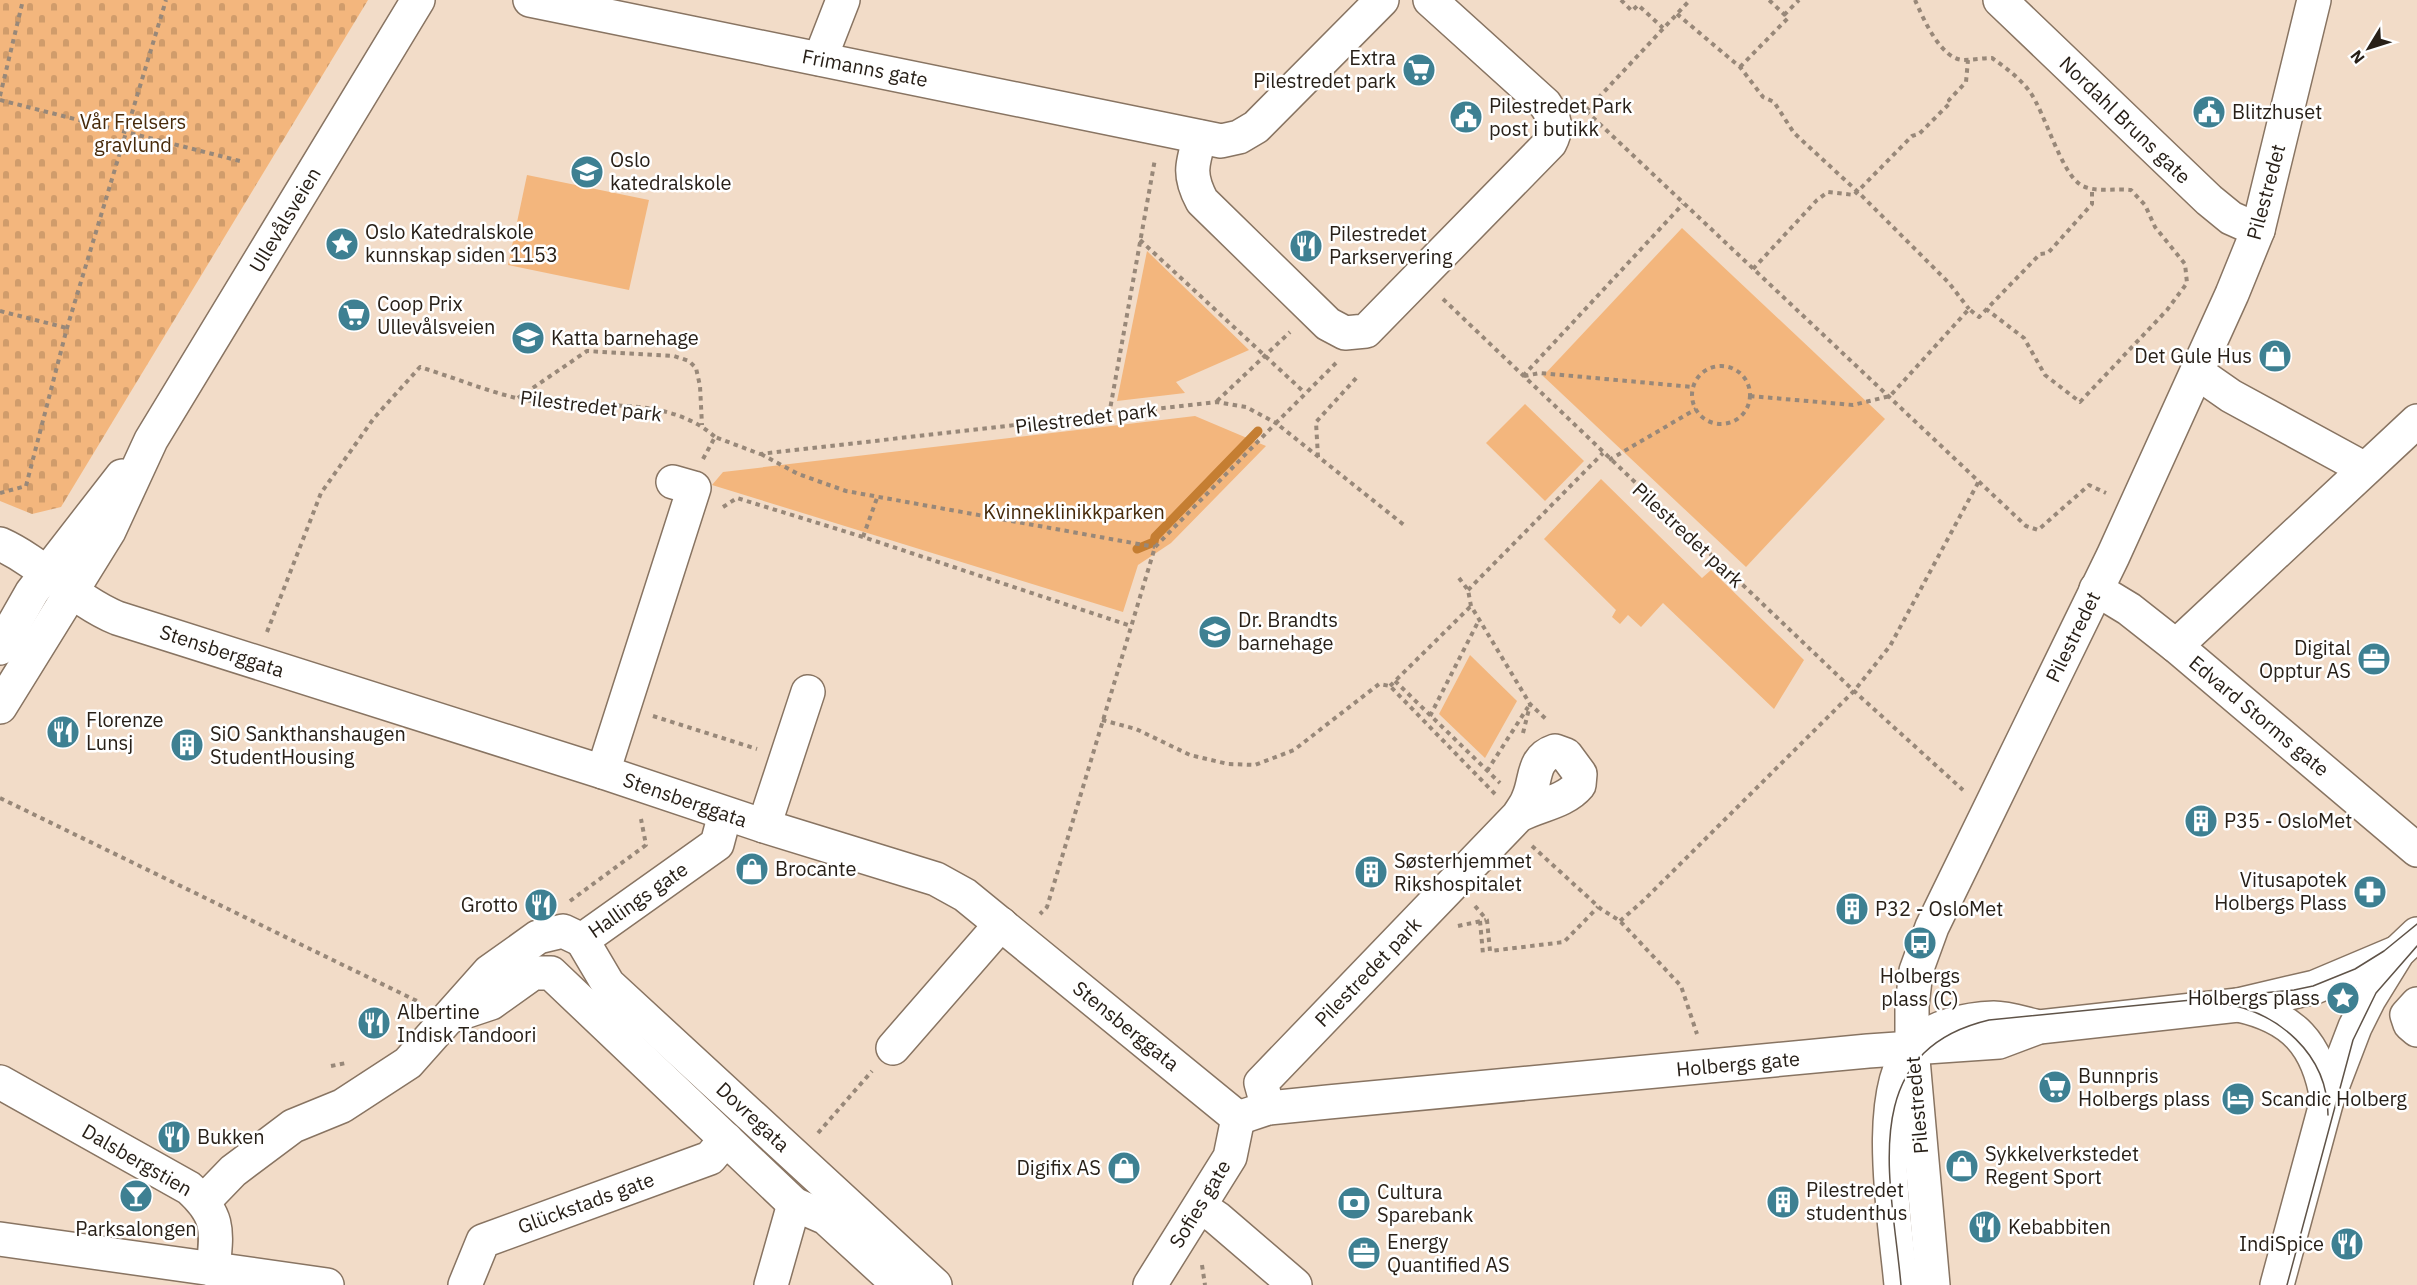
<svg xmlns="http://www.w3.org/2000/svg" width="2417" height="1285" font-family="'IBM Plex Sans',sans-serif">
<defs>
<pattern id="cemetery-stones" width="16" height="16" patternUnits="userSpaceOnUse" patternTransform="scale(1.5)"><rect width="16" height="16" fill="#f3b67d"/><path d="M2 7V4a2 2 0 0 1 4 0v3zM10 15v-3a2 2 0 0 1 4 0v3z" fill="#d09c6b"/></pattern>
</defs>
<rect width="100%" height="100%" fill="#f2dcc8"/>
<g fill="#f3b67d">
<path d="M527,175l122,25 -20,90 -121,-25z"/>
<path d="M1682,228l203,191 -139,148 -203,-191z"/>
<path d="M1147,251l102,99 -73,32 9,11 -68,8z"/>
<path d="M1525,404l59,57 -39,40 -59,-58z"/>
<path d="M1195,416l71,30 -95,97 -33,22 -15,47 -411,-127 11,-13z"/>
<path d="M1601,479l101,99 9,-8 93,90 -30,49 -111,-106 -22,24 -13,-12 -8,9 -8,-7 4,-7 -72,-71z"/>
<path d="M1470,655l47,46 -32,57 -46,-44z"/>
</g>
<path fill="url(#cemetery-stones)" d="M0,0h368l-307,507 -29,7 -32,-13z"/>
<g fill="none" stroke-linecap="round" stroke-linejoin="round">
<path stroke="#c57e32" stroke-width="9" d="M1137,549l17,-7 1,-5 103,-106"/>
<defs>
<g id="minor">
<path d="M530,0l691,141 18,-4 17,-10 126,-127"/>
<path d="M2000,0l209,200 22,18 27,12"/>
<path d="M820,59l23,-59"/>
<path d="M1200,137c-8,27 -12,38 2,64l126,123 17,9 21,-2 184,-188c8,-15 5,-25 -5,-39l-115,-104"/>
<path d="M2198,373l33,23 134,73"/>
<path d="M0,544c42,19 74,56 117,74l486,154 161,54 172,53 29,16 273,223"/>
<path d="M2096,589l33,20 47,37 241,204"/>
<path d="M2176,646l241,-225"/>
<path d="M603,772l91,-284 -21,-6"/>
<path d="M764,826l44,-134"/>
<path d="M582,940l26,44 327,301"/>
<path d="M2417,1004l-10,11 3,9 7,6"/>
<path d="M2238,1005c55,12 80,39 89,95"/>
<path d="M455,1015l36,-12 42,-30h18l243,231 32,14 73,67"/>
<path d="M893,1048l108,-124"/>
<path d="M0,1082l189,106c31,28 28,42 24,82"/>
<path d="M1268,1108l-7,-25 257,-267c3,-5 8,-11 10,-17 9,-19 3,-40 27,-48l11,4 14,19 -1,11c-15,18 -42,20 -61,31"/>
<path d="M1238,1118l30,-10 60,-6 540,-51 131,-9 40,-15 199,-22 77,-18 83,-35"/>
<path d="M204,1201l29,-30 60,-45 49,-20 66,-43 81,-91 49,-35 25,-6 19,9 135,-96 8,-30"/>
<path d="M1201,1207l16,11 78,67"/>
<path d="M0,1239l327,46"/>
<path d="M465,1285l18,-44 227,-83 16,-19"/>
<path d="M771,1285l23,-81"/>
<path d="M1150,1285l80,-128 8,-39"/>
<path d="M1901,1285c-5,-58 -29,-194 12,-239 19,-20 54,-27 81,-28 14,0 31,6 45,9"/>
<path d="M2277,1285l50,-185 28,-73 14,-28 29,-47 19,-18"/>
</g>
<g id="major">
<path d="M0,648l32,-56 90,-116"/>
<path d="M0,707l109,-176 42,-91 267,-440"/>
<path d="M1933,1285l-21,-237v-42l4,-35 16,-44 181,-371 119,-262 26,-64 56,-230"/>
</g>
</defs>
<use href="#minor" stroke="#887462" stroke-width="36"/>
<use href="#major" stroke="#887462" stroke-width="36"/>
<g stroke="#988879" stroke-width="4" stroke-dasharray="4.5 4.5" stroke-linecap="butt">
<path d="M1621,0l11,11 6,-6 25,23"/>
<path d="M1915,0c8,18 26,60 49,60 9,0 19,-2 28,-2 14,10 28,20 38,34 15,21 31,81 51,93 13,8 35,3 50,5l14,15 10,22 30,37 2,19 -20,27 -87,92 -35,-27 -21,-37 -38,-29"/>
<path d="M1677,14l63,53 23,30 11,5 20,31 64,59 91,91 20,26"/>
<path d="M1784,15l15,-15"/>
<path d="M1740,67l48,-49 -19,-18"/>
<path d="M0,96l23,-96"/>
<path d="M0,100l244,62"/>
<path d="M1586,111l440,415 12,4 51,-45 17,8"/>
<path d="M1586,111l104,-111"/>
<path d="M1140,240l165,153"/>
<path d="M1753,269l64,-69 11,-8 26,3 58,-59 7,-2 32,-32 -2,-2 17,-18 2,-22"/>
<path d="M1443,299l411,392 109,99"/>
<path d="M0,311l67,17"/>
<path d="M1336,363l-60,60 128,102"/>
<circle cx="1721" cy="395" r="29"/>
<path d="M1523,376l160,-172"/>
<path d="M1524,376l16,-3 153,14"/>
<path d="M1750,396l103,9 37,-9 79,-87 10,8 61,-63 8,-1 44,-49v-15"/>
<path d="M518,398l69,-47 87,5 15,5 7,7 4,18 2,39"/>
<path d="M1217,401l73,-69"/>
<path d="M1109,415l46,-256"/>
<path d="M761,454l37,20 48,17 309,56"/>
<path d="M1318,457l-2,-35 43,-47"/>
<path d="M703,459l12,-22 45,17 457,-52 29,5 30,16 -121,124 -108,360 -7,7"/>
<path d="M1609,460l87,-51"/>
<path d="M0,493l26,-7 41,-158 99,-328"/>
<path d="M723,507l14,-9 126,39 268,89"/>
<path d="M863,537l14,-39"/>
<path d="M1459,578l9,12 3,16 59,98 18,17"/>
<path d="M1468,590l135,-137"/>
<path d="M267,632l54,-139 53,-75 46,-51c32,10 64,23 96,31 63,15 147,-8 199,39"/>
<path d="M1395,681l105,102"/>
<path d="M1390,686l81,-80"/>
<path d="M653,716l104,33"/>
<path d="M1430,716l49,-96"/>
<path d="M1102,720l34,9 54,26 38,9 27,1 39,-15 85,-66 11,2 105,108"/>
<path d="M1523,733l7,-28"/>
<path d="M1487,771l41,-64"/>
<path d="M0,798l419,204"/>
<path d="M1532,846l69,63 19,12 61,65 16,48"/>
<path d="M570,901l76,-56 -5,-26"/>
<path d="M1475,906l12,14 3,31 74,-9 34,-35"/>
<path d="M1480,921l3,33"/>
<path d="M1620,921l23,-20 211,-210 36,-45 89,-165"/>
<path d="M1458,926l28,-6"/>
<path d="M331,1066l15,-3"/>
<path d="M818,1133l54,-62"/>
<path d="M1202,1265l3,20"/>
</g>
<use href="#minor" stroke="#fff" stroke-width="33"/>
<use href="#major" stroke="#fff" stroke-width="33"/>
<g stroke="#5f5348" stroke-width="1.5">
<path d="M2220,1003c58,8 108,51 108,112"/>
<path d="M1901,1285c-9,-102 -47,-233 88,-265l305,-30 19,-4 42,-17 29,-18 33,-27"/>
<path d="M2287,1285l66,-245 23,-47 41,-47"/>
</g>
</g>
<defs>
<symbol id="supermarket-disc" viewBox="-11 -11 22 22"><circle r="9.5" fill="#3e8092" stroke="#fff"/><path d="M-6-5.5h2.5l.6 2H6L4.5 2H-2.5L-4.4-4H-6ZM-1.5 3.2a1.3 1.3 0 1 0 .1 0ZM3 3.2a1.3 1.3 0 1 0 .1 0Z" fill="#fff"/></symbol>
<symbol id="civic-disc" viewBox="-11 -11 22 22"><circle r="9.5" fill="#3e8092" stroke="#fff"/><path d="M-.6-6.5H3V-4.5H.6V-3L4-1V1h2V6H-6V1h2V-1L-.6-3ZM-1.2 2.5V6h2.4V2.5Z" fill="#fff"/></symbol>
<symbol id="school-disc" viewBox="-11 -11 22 22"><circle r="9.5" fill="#3e8092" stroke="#fff"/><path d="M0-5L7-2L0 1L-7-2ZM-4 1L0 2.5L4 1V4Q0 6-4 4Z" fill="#fff"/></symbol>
<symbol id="sight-disc" viewBox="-11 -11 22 22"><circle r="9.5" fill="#3e8092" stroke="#fff"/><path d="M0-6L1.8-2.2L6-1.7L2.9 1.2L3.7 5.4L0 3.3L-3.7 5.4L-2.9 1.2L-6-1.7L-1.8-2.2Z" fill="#fff"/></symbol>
<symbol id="restaurant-disc" viewBox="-11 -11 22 22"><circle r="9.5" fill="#3e8092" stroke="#fff"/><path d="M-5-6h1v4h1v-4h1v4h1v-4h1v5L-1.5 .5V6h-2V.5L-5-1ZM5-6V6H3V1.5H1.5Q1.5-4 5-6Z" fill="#fff"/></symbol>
<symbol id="shop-disc" viewBox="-11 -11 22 22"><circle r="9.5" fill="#3e8092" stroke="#fff"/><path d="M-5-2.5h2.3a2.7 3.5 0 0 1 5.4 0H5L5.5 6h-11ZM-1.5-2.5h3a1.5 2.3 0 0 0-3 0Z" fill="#fff"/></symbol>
<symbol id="office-disc" viewBox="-11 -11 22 22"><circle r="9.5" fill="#3e8092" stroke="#fff"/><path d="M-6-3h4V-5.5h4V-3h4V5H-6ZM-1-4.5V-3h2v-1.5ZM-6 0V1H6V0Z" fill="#fff"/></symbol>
<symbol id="building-disc" viewBox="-11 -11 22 22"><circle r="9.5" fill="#3e8092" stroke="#fff"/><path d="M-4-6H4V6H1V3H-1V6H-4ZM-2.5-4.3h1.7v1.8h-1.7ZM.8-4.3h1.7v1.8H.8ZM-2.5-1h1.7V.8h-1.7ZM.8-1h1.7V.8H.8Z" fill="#fff"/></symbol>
<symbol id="pharmacy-disc" viewBox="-11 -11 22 22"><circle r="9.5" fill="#3e8092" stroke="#fff"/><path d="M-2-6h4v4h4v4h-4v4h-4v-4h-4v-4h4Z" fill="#fff"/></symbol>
<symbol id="bus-disc" viewBox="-11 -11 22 22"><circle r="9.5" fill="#3e8092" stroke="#fff"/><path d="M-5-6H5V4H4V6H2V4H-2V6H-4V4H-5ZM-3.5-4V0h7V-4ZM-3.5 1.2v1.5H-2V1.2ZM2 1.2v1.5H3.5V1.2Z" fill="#fff"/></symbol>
<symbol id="hotel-disc" viewBox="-11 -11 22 22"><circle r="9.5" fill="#3e8092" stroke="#fff"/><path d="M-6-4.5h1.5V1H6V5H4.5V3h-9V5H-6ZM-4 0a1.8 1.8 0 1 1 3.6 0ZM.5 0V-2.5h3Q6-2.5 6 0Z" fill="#fff"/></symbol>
<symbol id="bar-disc" viewBox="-11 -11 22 22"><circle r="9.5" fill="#3e8092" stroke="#fff"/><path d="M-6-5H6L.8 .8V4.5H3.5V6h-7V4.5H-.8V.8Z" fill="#fff"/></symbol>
<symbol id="bank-disc" viewBox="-11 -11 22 22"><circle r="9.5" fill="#3e8092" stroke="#fff"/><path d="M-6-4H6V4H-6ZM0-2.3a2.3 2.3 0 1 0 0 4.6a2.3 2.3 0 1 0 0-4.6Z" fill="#fff"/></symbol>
</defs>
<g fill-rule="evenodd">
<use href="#supermarket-disc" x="1400" y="51" width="38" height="38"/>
<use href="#civic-disc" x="2190" y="93" width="38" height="38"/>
<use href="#civic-disc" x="1447" y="98" width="38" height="38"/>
<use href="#school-disc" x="568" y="153" width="38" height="38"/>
<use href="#sight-disc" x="323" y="225" width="38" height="38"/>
<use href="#restaurant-disc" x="1287" y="227" width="38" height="38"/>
<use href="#supermarket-disc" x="335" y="296" width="38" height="38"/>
<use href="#school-disc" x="509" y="319" width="38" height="38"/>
<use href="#shop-disc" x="2256" y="337" width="38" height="38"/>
<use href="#school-disc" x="1196" y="613" width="38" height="38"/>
<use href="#office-disc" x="2355" y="640" width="38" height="38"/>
<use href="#restaurant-disc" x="44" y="713" width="38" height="38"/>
<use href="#building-disc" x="168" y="726" width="38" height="38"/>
<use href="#building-disc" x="2182" y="802" width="38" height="38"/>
<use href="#shop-disc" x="733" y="850" width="38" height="38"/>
<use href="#building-disc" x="1352" y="853" width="38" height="38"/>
<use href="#pharmacy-disc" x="2351" y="873" width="38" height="38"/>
<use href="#restaurant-disc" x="522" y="886" width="38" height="38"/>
<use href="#building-disc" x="1833" y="890" width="38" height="38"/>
<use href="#bus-disc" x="1901" y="924" width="38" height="38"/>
<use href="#sight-disc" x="2324" y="979" width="38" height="38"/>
<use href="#restaurant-disc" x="355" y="1004" width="38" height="38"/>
<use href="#supermarket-disc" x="2036" y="1068" width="38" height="38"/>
<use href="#hotel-disc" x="2219" y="1080" width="38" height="38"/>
<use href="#restaurant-disc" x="155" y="1118" width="38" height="38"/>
<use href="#shop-disc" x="1943" y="1147" width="38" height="38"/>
<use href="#shop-disc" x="1105" y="1149" width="38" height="38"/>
<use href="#bar-disc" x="117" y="1177" width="38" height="38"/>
<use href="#building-disc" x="1764" y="1183" width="38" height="38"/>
<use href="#bank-disc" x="1335" y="1184" width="38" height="38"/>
<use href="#restaurant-disc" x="1966" y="1208" width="38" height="38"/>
<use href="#restaurant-disc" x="2328" y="1225" width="38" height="38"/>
<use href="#office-disc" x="1345" y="1234" width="38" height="38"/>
</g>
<g text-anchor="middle" stroke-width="5" stroke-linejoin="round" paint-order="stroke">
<g font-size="20" fill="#282018" stroke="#fff" text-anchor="start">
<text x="1396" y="65" text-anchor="end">Extra<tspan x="1396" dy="23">Pilestredet park</tspan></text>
<text x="1489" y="113">Pilestredet Park<tspan x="1489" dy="23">post i butikk</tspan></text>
<text x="2232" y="119">Blitzhuset</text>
<text x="610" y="167">Oslo<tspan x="610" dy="23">katedralskole</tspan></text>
<text x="365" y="239">Oslo Katedralskole<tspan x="365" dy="23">kunnskap siden 1153</tspan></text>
<text x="1329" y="241">Pilestredet<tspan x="1329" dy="23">Parkservering</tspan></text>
<text x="377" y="311">Coop Prix<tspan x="377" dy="23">Ullevålsveien</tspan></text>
<text x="551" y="345">Katta barnehage</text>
<text x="2252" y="363" text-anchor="end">Det Gule Hus</text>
<text x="1238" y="627">Dr. Brandts<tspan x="1238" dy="23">barnehage</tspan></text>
<text x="2351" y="655" text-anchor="end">Digital<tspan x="2351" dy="23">Opptur AS</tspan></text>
<text x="86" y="727">Florenze<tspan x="86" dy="23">Lunsj</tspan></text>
<text x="210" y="741">SiO Sankthanshaugen<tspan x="210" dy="23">StudentHousing</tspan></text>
<text x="2224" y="828">P35 - OsloMet</text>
<text x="1394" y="868">Søsterhjemmet<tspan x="1394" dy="23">Rikshospitalet</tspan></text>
<text x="775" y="876">Brocante</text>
<text x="2347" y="887" text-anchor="end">Vitusapotek<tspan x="2347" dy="23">Holbergs Plass</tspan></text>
<text x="518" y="912" text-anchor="end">Grotto</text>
<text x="1875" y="916">P32 - OsloMet</text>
<text x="1920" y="983" text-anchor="middle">Holbergs<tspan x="1920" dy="23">plass (C)</tspan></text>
<text x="2320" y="1005" text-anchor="end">Holbergs plass</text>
<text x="397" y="1019">Albertine<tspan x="397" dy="23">Indisk Tandoori</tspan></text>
<text x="2078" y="1083">Bunnpris<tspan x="2078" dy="23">Holbergs plass</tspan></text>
<text x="2261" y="1106">Scandic Holberg</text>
<text x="197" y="1144">Bukken</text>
<text x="1985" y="1161">Sykkelverkstedet<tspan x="1985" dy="23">Regent Sport</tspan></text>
<text x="1101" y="1175" text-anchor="end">Digifix AS</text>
<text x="1806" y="1197">Pilestredet<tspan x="1806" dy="23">studenthus</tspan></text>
<text x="1377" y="1199">Cultura<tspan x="1377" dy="23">Sparebank</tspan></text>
<text x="2008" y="1234">Kebabbiten</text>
<text x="136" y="1236" text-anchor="middle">Parksalongen</text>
<text x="1387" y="1249">Energy<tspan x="1387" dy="23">Quantified AS</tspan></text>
<text x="2324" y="1251" text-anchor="end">IndiSpice</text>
</g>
<g font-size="20" fill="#282018" stroke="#fff">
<text transform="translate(865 68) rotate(11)" y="7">Frimanns gate</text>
<text transform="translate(2125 120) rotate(44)" y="7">Nordahl Bruns gate</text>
<text transform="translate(2266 192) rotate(-75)" y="7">Pilestredet</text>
<text transform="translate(285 220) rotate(-59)" y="7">Ullevålsveien</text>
<text transform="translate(591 406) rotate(7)" y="7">Pilestredet park</text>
<text transform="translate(1086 418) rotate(-7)" y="7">Pilestredet park</text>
<text transform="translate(1688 535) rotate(43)" y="7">Pilestredet park</text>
<text transform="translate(2073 637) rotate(-64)" y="7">Pilestredet</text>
<text transform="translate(222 651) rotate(18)" y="7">Stensberggata</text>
<text transform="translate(2259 716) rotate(40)" y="7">Edvard Storms gate</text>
<text transform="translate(685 800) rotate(19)" y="7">Stensberggata</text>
<text transform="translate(638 900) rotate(-35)" y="7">Hallings gate</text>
<text transform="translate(1368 972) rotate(-46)" y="7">Pilestredet park</text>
<text transform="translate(1126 1026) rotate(39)" y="7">Stensberggata</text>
<text transform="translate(1738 1064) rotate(-5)" y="7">Holbergs gate</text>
<text transform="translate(1917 1105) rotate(-95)" y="7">Pilestredet</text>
<text transform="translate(753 1117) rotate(43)" y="7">Dovregata</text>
<text transform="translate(137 1160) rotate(30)" y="7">Dalsbergstien</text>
<text transform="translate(586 1203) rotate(-20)" y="7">Glückstads gate</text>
<text transform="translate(1200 1204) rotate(-59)" y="7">Sofies gate</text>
</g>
<g font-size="20" fill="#472a0a" stroke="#fff">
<text x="133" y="129">Vår Frelsers<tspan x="133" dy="23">gravlund</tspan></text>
<text x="1074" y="519">Kvinneklinikkparken</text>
</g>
</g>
<g transform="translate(2369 48) rotate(232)" stroke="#ffffff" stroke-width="4.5" paint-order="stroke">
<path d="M0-4.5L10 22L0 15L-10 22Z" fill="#282018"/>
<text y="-9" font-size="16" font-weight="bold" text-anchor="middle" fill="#282018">N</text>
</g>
</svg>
